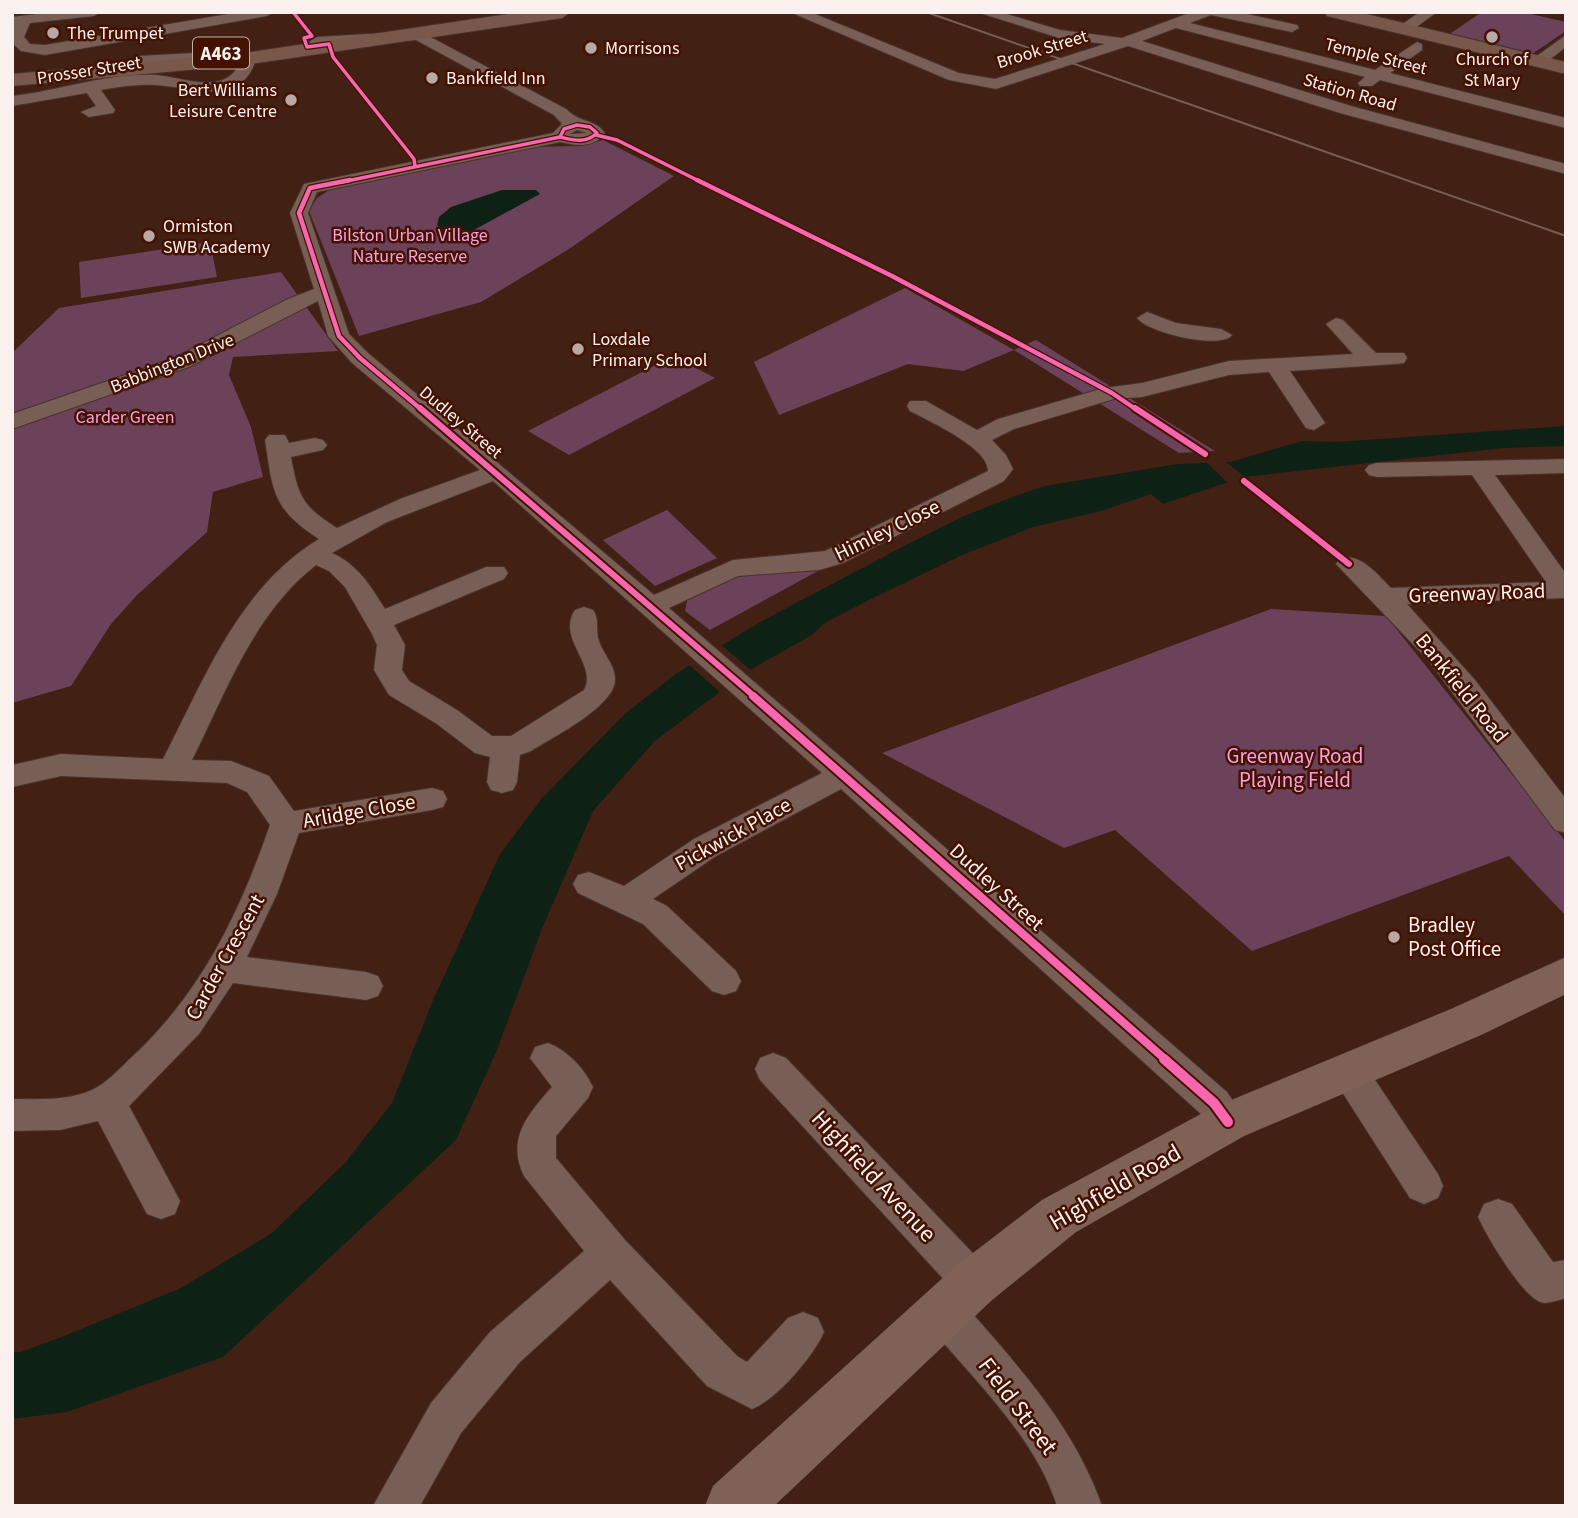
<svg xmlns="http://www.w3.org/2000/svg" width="1578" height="1518" font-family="'Source Sans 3',sans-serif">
<rect width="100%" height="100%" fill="#432014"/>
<g fill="#6c425a">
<path d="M1482,12h40l44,10v9l-34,23 -84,-19z"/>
<path d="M603,140l71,36 -105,73 -88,53 -122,34 -50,-125 8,-13 20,-13 183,-38 60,-1z"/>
<path d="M210,242l7,35 -136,21 -2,-36z"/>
<path d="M281,272l57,79 -105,6 -4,18 22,52 12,50 -50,15 -6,40 -70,63 -26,29 -40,62 -59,17v-350l47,-45z"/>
<path d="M905,288l109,62 22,-10 179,111 -36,2 -165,-103 -51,21 -55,-7 -129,51 -25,-53z"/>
<path d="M673,356l42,22 -146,77 -41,-24z"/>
<path d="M667,510l50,48 -62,28 -52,-46z"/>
<path d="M818,571l-108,59 -25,-19 3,-14 47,-21z"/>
<path d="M1271,609l115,7 180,226v74l-57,-60 -257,95 -137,-121 -51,18 -182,-95z"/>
</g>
<g fill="#0e2115">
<path d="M502,190h34l4,4 -68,37 2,2 -4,3 -26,-5 -7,-6 2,-8 12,-10z"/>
<path d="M1566,426v20l-62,2 -260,29 -81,27 -12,-10 -50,17 -68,16 -73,29 -89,43 -45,23 -14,13 -66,37 -91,69 -62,70 -52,120 -44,119 -41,90 -233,217 -156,55 -55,7v-67h9l43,-16 117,-48 91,-55 73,-70 47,-60 42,-105 66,-144 43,-57 83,-84 51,-40 83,-51 148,-78 56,-28 51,-20 30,-10 133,-22 52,-2 72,-21 34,1z"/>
</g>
<g fill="#432014">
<path d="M1222,459l27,21 -19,5 -25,-24z"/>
<path d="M719,643l34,29 -30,23 -36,-32z"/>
</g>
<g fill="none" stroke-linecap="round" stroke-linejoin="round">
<defs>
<g id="minor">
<path d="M52,12h49l-7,4 -64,7 -6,14 6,7 15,1 195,-33h34l-7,4 -222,39 -24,-4 -9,-8v-26z"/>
<path d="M790,12h20l149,61 36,6 110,-35 -46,-6 -82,-26h23l60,18 62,8 70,-26h46l59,13 2,3 -7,4 -81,-17 -21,8 185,47 42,-28 5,2v6l-32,23 176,45v10l-186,-48 -8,6h-12l-2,-3 7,-6 -189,-49 -34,13 209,65 215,58v10l-226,-61 -212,-67 -132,43 -47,-9z"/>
<path d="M1420,12h17l-29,21h-10v-6z"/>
<path d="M419,31l147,78c15,15 28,9 39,24 -11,15 -28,13 -45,9l-243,50 -9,21 41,121 19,19 286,242 79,-35 92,-9 163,-80c1,-23 -59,-50 -78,-60l-3,-5 3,-5h16l51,29 21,-11 106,-31 38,-5 87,-22 124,-7 -27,-30 10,-6 7,2 33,33h28l3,5 -3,5 -8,1 -106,7 35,52 -11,7 -8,-2 -37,-56 -40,3 -87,22 -28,2 -100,30 -22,11 14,15 7,14 -9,12 -161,82 -24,7 -81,6 -69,32 558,484 20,30 -6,12 -13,4 -13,-4 -14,-20 -360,-325 -125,67 -63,43 14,7 69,65 5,10 -5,10 -12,4 -12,-4 -69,-67 -65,-31 -5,-9 5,-9 11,-3 35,14 70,-47 128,-66 -329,-292 -106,41 -55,31c26,12 38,32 53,56l101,-42h18l4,6 -4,6 -110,46 11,20 -3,25 7,11 48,29 35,26h19l73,-46c14,-26 -28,-51 -9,-80l9,-3 9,3c7,9 2,20 6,31 4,13 17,25 16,39 0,26 -63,58 -84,71l-11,4 -3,27 -4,8 -11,3 -11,-3 -4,-8 3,-25 -15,-4 -38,-29 -48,-29 -15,-25 3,-25 -5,-11 -27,-47 -16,-16 -13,-6c-62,48 -90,127 -124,195l39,1 38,15 25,35 138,-23 11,3 4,8 -4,8 -11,3 -133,23 -22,61 -30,63 119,15 12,4 5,10 -5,10 -12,4 -133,-17 -34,51 -70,72 51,95 -5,13 -14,5 -14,-5 -49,-93 -38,9 -48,1v-32c26,0 56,2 80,-9 15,-7 28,-22 41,-34 68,-63 107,-144 137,-231l-23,-33 -20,-9 -166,-7 -49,11v-22l49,-11 102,5c41,-79 76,-172 156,-220 -47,-30 -46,-48 -54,-99l4,-5h16l4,8 26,-5 8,2 4,5 -4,5 -32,7c7,39 11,49 46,71l63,-29 80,-29 -128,-107 -24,-27 -10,-35 -129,66 -177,62v-15l162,-56 114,-59 26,-10 -24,-76 14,-29 249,-51 9,-9 -8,-9 -138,-75 -99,7 -8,-5 8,-5zM577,130l10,3 -17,1z"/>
<path d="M1566,35v12l-22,17h-10v-6z"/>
<path d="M230,51l25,11c-15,45 -66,25 -100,23 -18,-1 -36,2 -54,5l14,20 -2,3 -24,4 -8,-5 15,-6 -9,-13 -75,13v-10c47,-5 96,-24 144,-21 25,2 69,21 83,-11l-10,-3 -90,5 -8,-5 8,-5z"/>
<path d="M1147,312l29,11 45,6 11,6c-11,15 -84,-2 -95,-17z"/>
<path d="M1566,459v14l-71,2 71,99v24l-159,6 68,76 91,119v34l-11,-3 -127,-170 -92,-96 4,-6c21,-5 37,16 51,30l155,-6 -74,-107 -95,2 -8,-2 -4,-5 4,-5 8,-2z"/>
<path d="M548,1043c19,7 36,25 45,44l-5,11 -32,38v22l69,82 112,116 10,6 41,-44 15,-6 15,6 6,14c-11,25 -47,67 -72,77l-45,-23 -97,-106 -90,82 -59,71 -41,73h-47l58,-103 59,-71 94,-81 -60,-75c-18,-37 4,-62 28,-89l-22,-29 5,-11z"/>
<path d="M773,1053l13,5 202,211 6,14 -6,14 -14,6 -14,-6 -200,-217 -5,-11 5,-11z"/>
<path d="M1348,1054l13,5 77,115 5,12 -5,12 -14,6 -14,-6 -75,-117 -5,-11 5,-11z"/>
<path d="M1498,1199l14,5 41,58 13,-2v38c-7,2 -16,5 -22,5 -20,-2 -57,-67 -66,-86l6,-13z"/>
<path d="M944,1292l15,6c56,65 114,125 143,208h-45c-22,-69 -82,-125 -128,-180l-6,-14 6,-14z"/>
</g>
<path id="major" d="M1566,957v37l-85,41 -237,101 -168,96 -84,68 -218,206h-69l8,-20 243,-220 86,-66 170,-92 239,-99z"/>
<g id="highway">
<path d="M522,12h49l-9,6 -318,47 -232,21v-12l232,-21z"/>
<path d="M1325,12h33l208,50v12l-239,-58z"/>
</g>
</defs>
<use href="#minor" stroke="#47332d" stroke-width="2"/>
<use href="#major" stroke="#47332d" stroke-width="1"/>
<use href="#highway" stroke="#47332d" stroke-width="2"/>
<use href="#minor" fill="#795e55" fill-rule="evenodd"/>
<use href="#major" fill="#7f6156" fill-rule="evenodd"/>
<use href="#highway" fill="#79574b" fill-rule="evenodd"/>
<path stroke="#775e55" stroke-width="2" d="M926,12l640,224"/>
<defs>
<g id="cycleway-far4">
<path d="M293,12l19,24 -8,2 3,9 22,-3 4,13 81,102 1,7"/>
<path d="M577,125l13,2 7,6c-11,11 -24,7 -37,4l4,-8z"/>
<path d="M596,135l21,5 84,42"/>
<path d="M342,182l218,-45"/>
</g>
<g id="cycleway-far3">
<path d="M350,180l-40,8 -11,25 40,123 21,22 62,52"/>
<path d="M697,180l195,96 220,117 25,17"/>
</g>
<g id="cycleway-far2">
<path d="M420,408l335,289"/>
<path d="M1135,408l70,46"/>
<path d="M1244,481l105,83"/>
</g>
<path id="cycleway-far1" d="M753,696l413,364"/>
<path id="cycleway" d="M1164,1059l50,44 14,19"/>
</defs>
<use href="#cycleway-far4" stroke="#441202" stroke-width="6"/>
<use href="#cycleway-far3" stroke="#441202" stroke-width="7"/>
<use href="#cycleway-far2" stroke="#441202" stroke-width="10"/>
<use href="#cycleway-far1" stroke="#441202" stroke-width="12"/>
<use href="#cycleway" stroke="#441202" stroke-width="14"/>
<use href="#cycleway-far4" stroke="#f766af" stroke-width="3.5"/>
<use href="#cycleway-far3" stroke="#f766af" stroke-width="4.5"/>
<use href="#cycleway-far2" stroke="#f766af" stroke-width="6"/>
<use href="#cycleway-far1" stroke="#f766af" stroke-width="8"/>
<use href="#cycleway" stroke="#f766af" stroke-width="10"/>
</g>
<g fill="#baa8a2" stroke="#441202" stroke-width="2.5">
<circle cx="53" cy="33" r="7"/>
<circle cx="1492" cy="37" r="7"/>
<circle cx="591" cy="48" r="7"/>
<circle cx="432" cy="78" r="7"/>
<circle cx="291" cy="100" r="7"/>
<circle cx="149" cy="236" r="7"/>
<circle cx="578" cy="349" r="7"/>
<circle cx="1394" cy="937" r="7"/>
</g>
<g text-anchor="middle" stroke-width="5" stroke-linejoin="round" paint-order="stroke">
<g font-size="18" fill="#faf1ef" stroke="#441202" text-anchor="start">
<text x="67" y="39">The Trumpet</text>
<text x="605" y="54">Morrisons</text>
<text x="1492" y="65" text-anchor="middle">Church of<tspan x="1492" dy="21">St Mary</tspan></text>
<text x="446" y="84">Bankfield Inn</text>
<text x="277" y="96" text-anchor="end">Bert Williams<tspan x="277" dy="21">Leisure Centre</tspan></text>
<text x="163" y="232">Ormiston<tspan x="163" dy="21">SWB Academy</tspan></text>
<text x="592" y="345">Loxdale<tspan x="592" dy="21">Primary School</tspan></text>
</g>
<g font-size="18" fill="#faf1ef" stroke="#441202">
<text transform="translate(1042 49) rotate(-17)" y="6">Brook Street</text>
<text transform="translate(1376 56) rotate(14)" y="6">Temple Street</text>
<text transform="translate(89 70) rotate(-9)" y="6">Prosser Street</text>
<text transform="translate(1350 92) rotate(16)" y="6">Station Road</text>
<text transform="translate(172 363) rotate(-22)" y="6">Babbington Drive</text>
<text transform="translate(461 422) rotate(40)" y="6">Dudley Street</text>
</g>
<g font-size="18" fill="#f7a0dd" stroke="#441202">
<text x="410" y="241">Bilston Urban Village<tspan x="410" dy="21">Nature Reserve</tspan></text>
<text x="125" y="423">Carder Green</text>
</g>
<rect fill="#441202" stroke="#c3aea8" stroke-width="2" x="193" y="37.5" width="56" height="31" rx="5"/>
<g font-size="19" font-weight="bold" fill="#faf1ef">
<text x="221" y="60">A463</text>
</g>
<g font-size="21" fill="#faf1ef" stroke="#441202">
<text transform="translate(887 530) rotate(-26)" y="7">Himley Close</text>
<text transform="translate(1477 593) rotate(-2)" y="7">Greenway Road</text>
<text transform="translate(1462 688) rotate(51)" y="7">Bankfield Road</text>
<text transform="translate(359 811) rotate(-10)" y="7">Arlidge Close</text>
<text transform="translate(733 834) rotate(-29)" y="7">Pickwick Place</text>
<text transform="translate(997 887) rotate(42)" y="7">Dudley Street</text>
<text transform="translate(225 957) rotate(-61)" y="7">Carder Crescent</text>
</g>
<g font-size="21" fill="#f7a0dd" stroke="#441202">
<text x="1295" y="763">Greenway Road<tspan x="1295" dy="24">Playing Field</tspan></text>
</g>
<g font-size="21" fill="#faf1ef" stroke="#441202" text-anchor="start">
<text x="1408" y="932">Bradley<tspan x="1408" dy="24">Post Office</tspan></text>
</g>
<g font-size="24" fill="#faf1ef" stroke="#441202">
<text transform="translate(874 1176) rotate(47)" y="8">Highfield Avenue</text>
<text transform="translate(1115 1187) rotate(-30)" y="8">Highfield Road</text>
<text transform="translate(1018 1406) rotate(53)" y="8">Field Street</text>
</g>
</g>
<rect width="1578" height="1518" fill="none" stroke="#faf1ef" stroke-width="28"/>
</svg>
